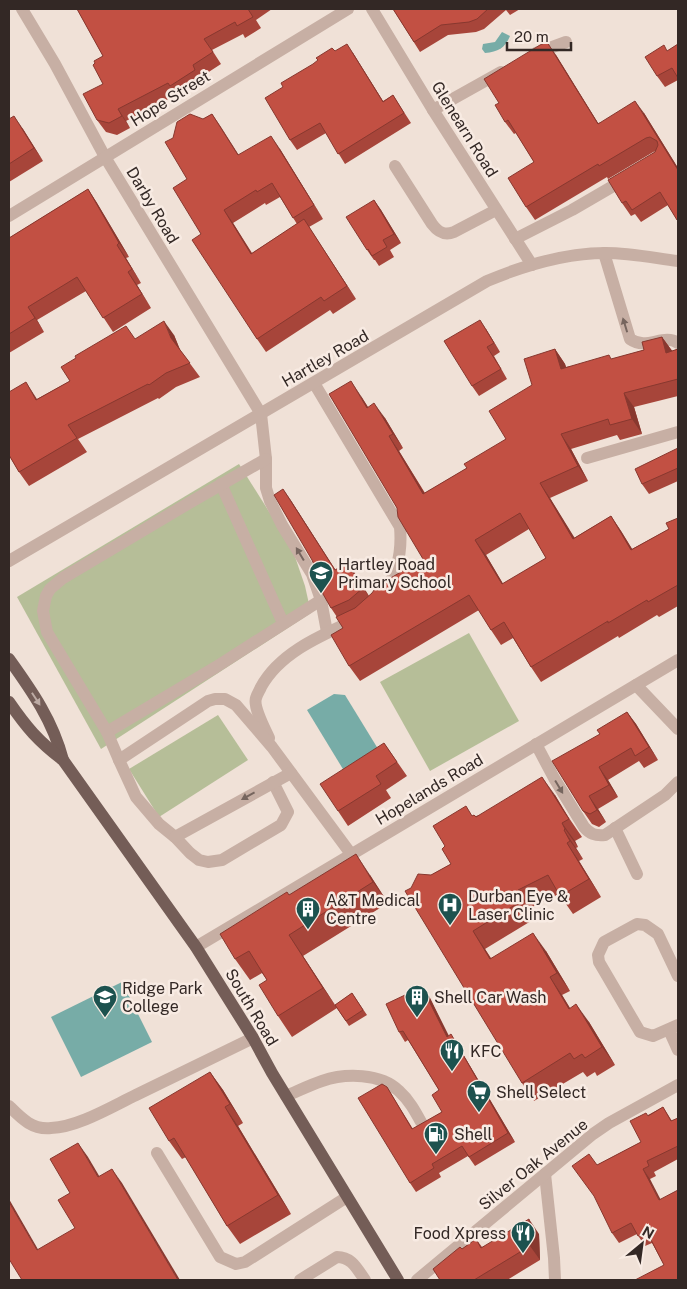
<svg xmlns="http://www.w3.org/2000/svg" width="687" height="1289" font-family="'Public Sans',sans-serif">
<rect width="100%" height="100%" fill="#f0e1d7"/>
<g fill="#b6be98">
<path d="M239,464l53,84 13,38 6,27 -210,136 -84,-152z"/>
<path d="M469,633l50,88 -89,50 -50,-89z"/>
<path d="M218,715l30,45 -89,57 -30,-48z"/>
</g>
<g fill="#77aca7">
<path d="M502,32l8,4c-5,12 -12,16 -25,17l-3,-4 1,-5 12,-2z"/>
<path d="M334,694l11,1 38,62 -34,22 -42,-69z"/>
<path d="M122,982l30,60 -71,35 -30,-60z"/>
</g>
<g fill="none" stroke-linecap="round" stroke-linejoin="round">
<g stroke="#c7afa4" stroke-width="12">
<path d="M22,9l33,55 50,93 156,257 5,45v29l4,13 12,24 30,49 9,26 6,32"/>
<path d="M372,9l61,101 99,155"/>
<path d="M536,53l30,-11"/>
<path d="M433,110l68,-38"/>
<path d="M395,166l37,58c6,8 12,12 22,8l42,-22"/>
<path d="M9,216l339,-207"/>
<path d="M515,239l57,-29 55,-32"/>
<path d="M604,253l26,86c17,12 33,-6 48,4"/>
<path d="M314,383l86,144c2,23 -2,45 -15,63"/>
<path d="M587,458l91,-26"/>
<path d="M221,484l62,139"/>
<path d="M9,561l478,-280c38,-16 78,-28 119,-28 24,0 48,5 72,8"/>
<path d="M636,685l42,44"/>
<path d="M107,732l109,-65 105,-67"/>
<path d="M269,738c-4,-9 -16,-31 -13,-40 1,-4 4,-8 5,-11 19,-35 61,-52 96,-68"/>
<path d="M536,744l18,34 30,49c6,7 11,9 21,8l60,-40 13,-13"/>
<path d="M119,760l-12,-28 -60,-100 -4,-21 3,-15 4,-7 13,-11 126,-75 77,-44"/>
<path d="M273,782l15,30 -7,13 -59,35 -14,2 -9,-2 -9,-7 -15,-16 -16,-13 -23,-27 -17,-37 89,-59 7,-2h10l11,6 36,42 79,107"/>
<path d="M615,828l22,46"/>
<path d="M175,837l116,-64"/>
<path d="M196,947l482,-287"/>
<path d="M678,976l-20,-42 -13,-9 -8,-1 -33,18 -6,13 1,7 41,70 13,4 25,-11"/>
<path d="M669,1030l9,20"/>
<path d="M286,1096c12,-5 24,-11 36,-15 23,-8 59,-8 77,10 10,9 16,20 22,31"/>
<path d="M9,1106c12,12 23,24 42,22 27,-1 60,-21 85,-33 39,-19 78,-38 117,-57"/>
<path d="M157,1153l63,104 16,7 9,-2 102,-65"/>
<path d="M545,1174l9,84 1,22"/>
<path d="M300,1280l37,-23c15,0 20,12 28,23"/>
<path d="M417,1280l176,-146 16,-11 69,-38"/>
</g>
<g stroke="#745d57" stroke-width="12">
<path d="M9,659c23,32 44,62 54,101"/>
<path d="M9,702c18,26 29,39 54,58l133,187 57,91 19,35 126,207"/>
</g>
</g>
<g fill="#a7453a" fill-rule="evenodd">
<path d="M77,9h195l-16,11 5,8 -16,10 -2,-4 -31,16 9,14 -20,13 2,4 -25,17 -2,-3 -50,26 4,7 -13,7 -11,-3 -9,-12 6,-36 -8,-21 8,-7z"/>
<path d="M393,9h127l-10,6 -4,-5 -22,19 -8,3 -28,3 -28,17z"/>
<path d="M678,44v36l-13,7 -8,-11 11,-25z"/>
<path d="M335,51l18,2 30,48 10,-6 18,28 -66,41 -19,-31 -29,17 -7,-10 -7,-53z"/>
<path d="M556,55l42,68 46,-10 34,55v53l-10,-16 -27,17 -6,-8 -4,2 -9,-13 33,-52 -47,28 -1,-2 -72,43 -9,-13 8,-45 -18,-29 -2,1 -9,-12 -6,-19z"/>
<path d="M212,114l26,41 42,-6 43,70 -14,8 47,72 -23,15 -3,-4 -64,42 -9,-13 -56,-105 -14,-55 16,-60zM280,197l17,27 -45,29 -19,-30 32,-20 1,2z"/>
<path d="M9,119l14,10 20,32 -34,21z"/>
<path d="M88,189l9,14 32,54 -3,1 15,25 -4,2 14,23 -38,24 -27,-41 -49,29 7,12 -35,21v-115z"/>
<path d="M374,200l7,10 20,33 -11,7 4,7 -15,9 -4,-6h-1l-7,-10z"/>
<path d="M486,329l14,23 -6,4 13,23 -28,17 -7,-10z"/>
<path d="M174,335l6,15 20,27 -24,10 -17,12 -1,-1 -80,41 9,13 -58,34 -10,-14 -9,-15h-1v-65l28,7 33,-18 65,-42z"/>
<path d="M662,337l10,14 6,-2v47l-44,11 8,27 -22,6 -3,-5 -46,14 17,32 -38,17 24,40 37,-22 10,15 11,18 37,-20 9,-11v88l-19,11 -2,-2 -38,23 -1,-2 -77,46 -10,-15 -18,-29 -12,7 -10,-15 -12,-20 -119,71 -11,-15 -6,-38 -6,-11 -6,-9 -41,-109 45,71 19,2 15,24 54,-37 -26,-51 -36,-112 7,11 17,11 18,30 -4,3 26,42 42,-25 39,-29 26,-54 23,-36 10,15 1,3 46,-8 32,-9zM529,529l17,29 -43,26 -17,-29z"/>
<path d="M678,448v33l-29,13 -7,-10z"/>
<path d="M627,712l9,12 22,36 -14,8 -5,-7 -31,19 10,17 -20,12 8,13 -7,5 -7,-3 -9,-13 17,-77z"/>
<path d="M384,743l23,33 -21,14 5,8 -43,28 -10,-15z"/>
<path d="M555,795l14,23 13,19 -7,4 3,6 -2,1 7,11 -4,2 22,36 -28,17 -14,-20 -29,14 6,10 -51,31 6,9 55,-7 24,40 -8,4 8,13 19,14 26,43 -18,11 -2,-4 -8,5 -4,-5 -49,29 -12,-18 -91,-208 20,-11 22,-49 3,1z"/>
<path d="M370,875l18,28 -85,53 32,49 17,-12 15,22 -18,11 -12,-18 -45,29 -14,-21 -11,-36 -5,-7 -12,7 -15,-21 54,-64z"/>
<path d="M422,987l7,9 19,40 9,8 58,98 -40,24 -7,-10 -29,17 2,4 -25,15 -6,-9 -23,-96 26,42 29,-17 -3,-22 -31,-50 -3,2 -6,-10z"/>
<path d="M210,1072l13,18 20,33 -5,3 53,88 -51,30 -13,-18 -41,-69 -4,2 -13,-18z"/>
<path d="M663,1107l9,14 6,-3v41l-24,13 2,4 -6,3 14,86 -12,-22 -7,3 -8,-12 -18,9 -7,-10 -15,-68 44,-23 7,-27z"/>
<path d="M539,1234l1,26 -33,20h-67l22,-31 14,-10 6,8z"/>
</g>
<g fill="#88382f">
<path d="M547,42l9,13 50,81 -8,-12z"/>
<path d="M347,44l6,9 36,58 -6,-9z"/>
<path d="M635,101l9,12 34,55v2z"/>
<path d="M118,109l8,12 4,7 -8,-12z"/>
<path d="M212,114l9,13 26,41 -9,-13z"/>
<path d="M14,116l9,13 20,32 -9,-13z"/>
<path d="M271,136l9,13 43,70 -9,-14z"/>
<path d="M88,189l9,14 32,54 -10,-14z"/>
<path d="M374,200l7,10 20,33 -7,-9z"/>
<path d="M224,210l9,13 27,44 -9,-13z"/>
<path d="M304,219l9,14 43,66 -9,-13z"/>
<path d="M117,245l9,13 15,25 -9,-14z"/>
<path d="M128,272l9,13 14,23 -9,-14z"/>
<path d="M28,307l9,13 7,12 -9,-14z"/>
<path d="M480,320l6,9 14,23 -6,-9z"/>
<path d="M164,321l10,14 7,17 -10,-14z"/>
<path d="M662,337l11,15 -7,1z"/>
<path d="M555,349l10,15 6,20 -10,-15z"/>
<path d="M351,381l10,15 16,26 -10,-14z"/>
<path d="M26,382l9,14 11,18 -10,-14z"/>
<path d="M624,393l10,14 8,27 -10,-15z"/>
<path d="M374,403l11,15 18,30 -10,-14z"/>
<path d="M561,434l10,15 17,32 -10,-15z"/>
<path d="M389,436l10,15 35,58 -11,-15z"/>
<path d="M540,483l10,15 34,55 -11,-14z"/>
<path d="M283,489l7,10 52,81 -7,-10z"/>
<path d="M611,516l10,15 21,34 -11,-15z"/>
<path d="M475,540l11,15 26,44 -10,-15z"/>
<path d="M347,563l7,9 16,26 -7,-10z"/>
<path d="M627,712l9,12 22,36 -9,-13z"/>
<path d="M599,767l9,13 10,17 -9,-12z"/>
<path d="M542,777l13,18 14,24 -4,-6z"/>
<path d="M589,796l9,13 8,13 -9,-12z"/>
<path d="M562,823l13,18 3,6 -13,-18z"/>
<path d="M564,830l12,18 7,11 -13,-18z"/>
<path d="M567,843l12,18 22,36 -12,-18z"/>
<path d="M356,854l14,21 18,28 -15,-21z"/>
<path d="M518,890l12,18 6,10 -13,-18z"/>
<path d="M473,931l12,18 17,28 -12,-18z"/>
<path d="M533,933l13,18 24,40 -13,-18z"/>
<path d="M289,935l14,21 34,52 -14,-20z"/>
<path d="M550,977l12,18 19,32 -12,-18z"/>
<path d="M422,987l7,9 25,50 -7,-9z"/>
<path d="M576,1004l13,18 26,43 -13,-18z"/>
<path d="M451,1034l6,10 58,98 -7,-9z"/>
<path d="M210,1072l13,18 20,33 -13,-19z"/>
<path d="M225,1107l13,19 53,88 -13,-19z"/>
<path d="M78,1143l10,14 20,34 -10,-14z"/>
<path d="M112,1169l10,14 58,97h-2z"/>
<path d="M643,1169l7,10 16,31 -7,-10z"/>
<path d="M9,1199l38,66 -10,-15 -28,-48z"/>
<path d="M529,1219l10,15 1,26 -10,-14z"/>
</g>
<g fill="#c25043" stroke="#88382f" fill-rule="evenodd">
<path d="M77,9h171l5,8 -16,9 -2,-4 -31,17 9,13 -20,13 2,5 -25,16 -2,-3 -50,26 4,7 -13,7 -12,-3 -14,-26 20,-10 -10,-19 2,-2 -1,-2 9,-5z"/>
<path d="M393,9h95l-11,10 -8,3 -28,3 -27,17z"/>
<path d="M547,42l51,82 37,-23 43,69v49l-1,1 -17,-28 -28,18 -6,-9 -4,2 -14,-23 47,-28 3,-7 -1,-4 -7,-4 -4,1 -47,28 -1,-2 -72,43 -18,-29 26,-16 -26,-42 -3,2 -10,-17 4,-2 -15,-24 56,-34z"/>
<path d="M347,44l36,58 10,-7 11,18 -66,41 -18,-31 -30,17 -25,-42 18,-11 -2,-4 32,-19 5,-4 -2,-2 16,-10 3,3z"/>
<path d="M678,44v34l-6,-10 -15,8 -12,-19 19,-12 3,6z"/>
<path d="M190,114l13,5 9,-5 26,41 33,-19 43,69 -21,13 -21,-35 -15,9 -1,-2 -32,20 27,44 53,-35 43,67 -23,15 -3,-4 -64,42 -65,-99 9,-6 -28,-46 14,-9 -22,-37 8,-4 4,-16z"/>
<path d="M14,116l20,32 -25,16v-45z"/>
<path d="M88,189l31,54 -2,2 15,24 -4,3 14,22 -39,24 -26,-41 -49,30 7,11 -26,16v-96z"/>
<path d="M374,200l20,34 -11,6 4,7 -15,9 -4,-7 -1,1 -21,-33z"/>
<path d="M480,320l14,23 -7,4 14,22 -29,17 -28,-45z"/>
<path d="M164,321l7,17 19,25 -24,10 -17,12 -1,-1 -80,41 9,13 -58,34 -10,-17v-63l17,-10 10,18 34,-19 -9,-14 15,-9 -1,-2 51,-30 9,13z"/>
<path d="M662,337l4,16 12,-4v30l-54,14 8,26 -22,6 -2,-6 -47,15 17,32 -38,17 33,56 38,-23 20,34 38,-21 -3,-6 12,-5v67l-30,17 -1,-2 -39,23v-2l-77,46 -27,-45 -13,8 -22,-35 -120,71 -18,-31 12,-7 -7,-11 19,-9 17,-15 5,-7 46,-27 -25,-42 -1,-9 -68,-114 22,-13 16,27 7,-5 19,31 -4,2 34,58 44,-26 -3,-4 42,-25 -17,-28 43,-26 -8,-26 31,-10 6,20 48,-14 2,4 33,-9 -2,-8zM520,513l26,45 -44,26 -27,-44z"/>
<path d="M678,448v20l-36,16 -7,-15z"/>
<path d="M283,489l52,81 12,-7 16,25 -14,12 -18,8 -8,-14 -4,-15h1l-8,-19 -38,-65z"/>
<path d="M627,712l22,35 -14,9 -4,-8 -32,19 10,18 -20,11 8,14 -7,4 -7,-3 -31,-50 48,-27 -3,-4z"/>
<path d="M384,743l13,19 -21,14 5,8 -43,27 -18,-27z"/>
<path d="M542,777l23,36 4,6 -7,4 3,6 -1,1 6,11 -3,2 22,36 -29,17 -12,-21 -30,15 5,10 -50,31 17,28 43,-26 24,40 -7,4 19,32 7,-5 26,43 -17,11 -3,-4 -8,5 -4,-6 -48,30 -117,-192 6,-3 7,-14 13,1 20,-11 -9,-15 3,-3 -12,-20 33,-20 6,10 2,-1 2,2z"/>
<path d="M356,854l17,28 -84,53 34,53 -45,28 -19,-31 8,-5 -18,-29 -14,8 -15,-25 67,-42 2,3z"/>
<path d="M422,987l25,50 4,-3 57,99 -39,24 -7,-11 -30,18 2,4 -24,15 -52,-85 24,-14 5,3 25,42 30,-17 -10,-17 7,-5 -36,-59 -4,1 -13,-28z"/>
<path d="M352,993l11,17 -17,11 -11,-16z"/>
<path d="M210,1072l20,32 -5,3 53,88 -51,31 -53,-88 -5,3 -20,-33z"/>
<path d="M663,1107l8,14 7,-3v28l-31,15 2,5 -6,3 16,31 19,-10v90h-43l29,-15 -17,-33 -9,4 -7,-13 -19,10 -18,-37 -22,-30 17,-12 8,11 44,-23 -11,-21 16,-8 2,3z"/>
<path d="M78,1143l20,34 14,-8 66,111h-156l-13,-21v-57l28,48 38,-22 -17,-28 12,-7 -20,-34z"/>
<path d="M529,1219l1,27 -56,34h-34l-7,-11 27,-22 2,2 14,-10 5,9z"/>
</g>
<defs><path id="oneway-solid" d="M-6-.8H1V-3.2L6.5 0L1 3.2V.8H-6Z" transform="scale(1.25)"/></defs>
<g fill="#76655e">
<use href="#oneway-solid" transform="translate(625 325) rotate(-107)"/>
<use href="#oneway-solid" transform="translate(300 554) rotate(-121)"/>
<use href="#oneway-solid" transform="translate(559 787) rotate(59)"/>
<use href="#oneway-solid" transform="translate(248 796) rotate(151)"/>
</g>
<use fill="#bdaba4" href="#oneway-solid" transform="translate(36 699) rotate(57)"/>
<defs>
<symbol id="school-pin" viewBox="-11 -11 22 30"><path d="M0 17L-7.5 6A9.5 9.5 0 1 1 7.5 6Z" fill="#1d524f" stroke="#f8ebe3"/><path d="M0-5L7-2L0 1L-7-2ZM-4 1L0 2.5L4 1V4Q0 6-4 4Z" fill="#fff"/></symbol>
<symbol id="hospital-pin" viewBox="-11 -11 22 30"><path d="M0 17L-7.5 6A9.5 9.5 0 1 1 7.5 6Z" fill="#1d524f" stroke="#f8ebe3"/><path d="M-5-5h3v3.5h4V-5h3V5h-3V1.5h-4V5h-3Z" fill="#fff"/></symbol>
<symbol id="building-pin" viewBox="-11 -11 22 30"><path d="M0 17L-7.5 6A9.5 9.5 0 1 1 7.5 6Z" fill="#1d524f" stroke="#f8ebe3"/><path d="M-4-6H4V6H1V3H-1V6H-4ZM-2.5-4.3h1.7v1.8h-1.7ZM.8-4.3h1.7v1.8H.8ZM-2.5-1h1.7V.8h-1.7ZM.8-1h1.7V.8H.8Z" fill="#fff"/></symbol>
<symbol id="restaurant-pin" viewBox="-11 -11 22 30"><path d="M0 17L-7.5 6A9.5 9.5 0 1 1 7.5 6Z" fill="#1d524f" stroke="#f8ebe3"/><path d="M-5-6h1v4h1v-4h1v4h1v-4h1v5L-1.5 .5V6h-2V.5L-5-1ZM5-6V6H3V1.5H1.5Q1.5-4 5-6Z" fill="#fff"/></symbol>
<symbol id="supermarket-pin" viewBox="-11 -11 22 30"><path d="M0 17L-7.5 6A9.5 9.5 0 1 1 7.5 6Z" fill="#1d524f" stroke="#f8ebe3"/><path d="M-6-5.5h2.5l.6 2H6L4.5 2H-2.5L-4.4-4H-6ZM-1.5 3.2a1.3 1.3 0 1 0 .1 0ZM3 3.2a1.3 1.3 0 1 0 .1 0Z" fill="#fff"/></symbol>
<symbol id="fuel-pin" viewBox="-11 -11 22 30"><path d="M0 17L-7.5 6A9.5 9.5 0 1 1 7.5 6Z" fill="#1d524f" stroke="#f8ebe3"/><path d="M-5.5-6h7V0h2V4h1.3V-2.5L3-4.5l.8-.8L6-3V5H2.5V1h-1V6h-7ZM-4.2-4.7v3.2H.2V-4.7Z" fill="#fff"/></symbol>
</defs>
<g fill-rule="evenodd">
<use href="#school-pin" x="307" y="559" width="28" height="38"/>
<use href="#hospital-pin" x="436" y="891" width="28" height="38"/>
<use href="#building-pin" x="294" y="895" width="28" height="38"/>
<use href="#school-pin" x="91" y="983" width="28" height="38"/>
<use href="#building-pin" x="403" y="983" width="28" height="38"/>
<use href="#restaurant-pin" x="438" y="1037" width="28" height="38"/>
<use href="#supermarket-pin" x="465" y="1078" width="28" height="38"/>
<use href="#fuel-pin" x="422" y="1120" width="28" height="38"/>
<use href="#restaurant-pin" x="509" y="1219" width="28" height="38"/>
</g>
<g text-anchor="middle" stroke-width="5" stroke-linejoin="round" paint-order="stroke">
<g font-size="16" fill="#332825" stroke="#f8ebe3">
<text transform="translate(170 98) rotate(-32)" y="6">Hope Street</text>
<text transform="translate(465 129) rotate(58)" y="6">Glenearn Road</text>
<text transform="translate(153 205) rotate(59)" y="6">Darby Road</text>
<text transform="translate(325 358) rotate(-30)" y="6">Hartley Road</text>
<text transform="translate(429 789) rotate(-31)" y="6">Hopelands Road</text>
<text transform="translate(252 1007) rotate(59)" y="6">South Road</text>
<text transform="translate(533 1164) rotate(-39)" y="6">Silver Oak Avenue</text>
</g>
<g font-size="16" fill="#332825" stroke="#f8ebe3" text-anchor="start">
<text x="338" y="570">Hartley Road<tspan x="338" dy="18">Primary School</tspan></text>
<text x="468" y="902">Durban Eye &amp;<tspan x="468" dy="18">Laser Clinic</tspan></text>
<text x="326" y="906">A&amp;T Medical<tspan x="326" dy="18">Centre</tspan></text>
<text x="122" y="994">Ridge Park<tspan x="122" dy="18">College</tspan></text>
<text x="434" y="1003">Shell Car Wash</text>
<text x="470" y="1057">KFC</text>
<text x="496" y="1098">Shell Select</text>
<text x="454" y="1140">Shell</text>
<text x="506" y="1239" text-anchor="end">Food Xpress</text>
</g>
</g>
<rect width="687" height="1289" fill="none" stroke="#332825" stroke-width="20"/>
<g transform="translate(642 1244) rotate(29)" stroke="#f8ebe3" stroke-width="4" paint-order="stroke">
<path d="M0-4L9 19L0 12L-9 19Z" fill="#332825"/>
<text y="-8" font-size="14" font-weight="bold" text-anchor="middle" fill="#332825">N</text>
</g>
<path d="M507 42v8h64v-8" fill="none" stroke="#332825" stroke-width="2.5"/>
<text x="514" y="42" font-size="15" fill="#332825" stroke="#f8ebe3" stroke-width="4" paint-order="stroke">20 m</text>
</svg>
